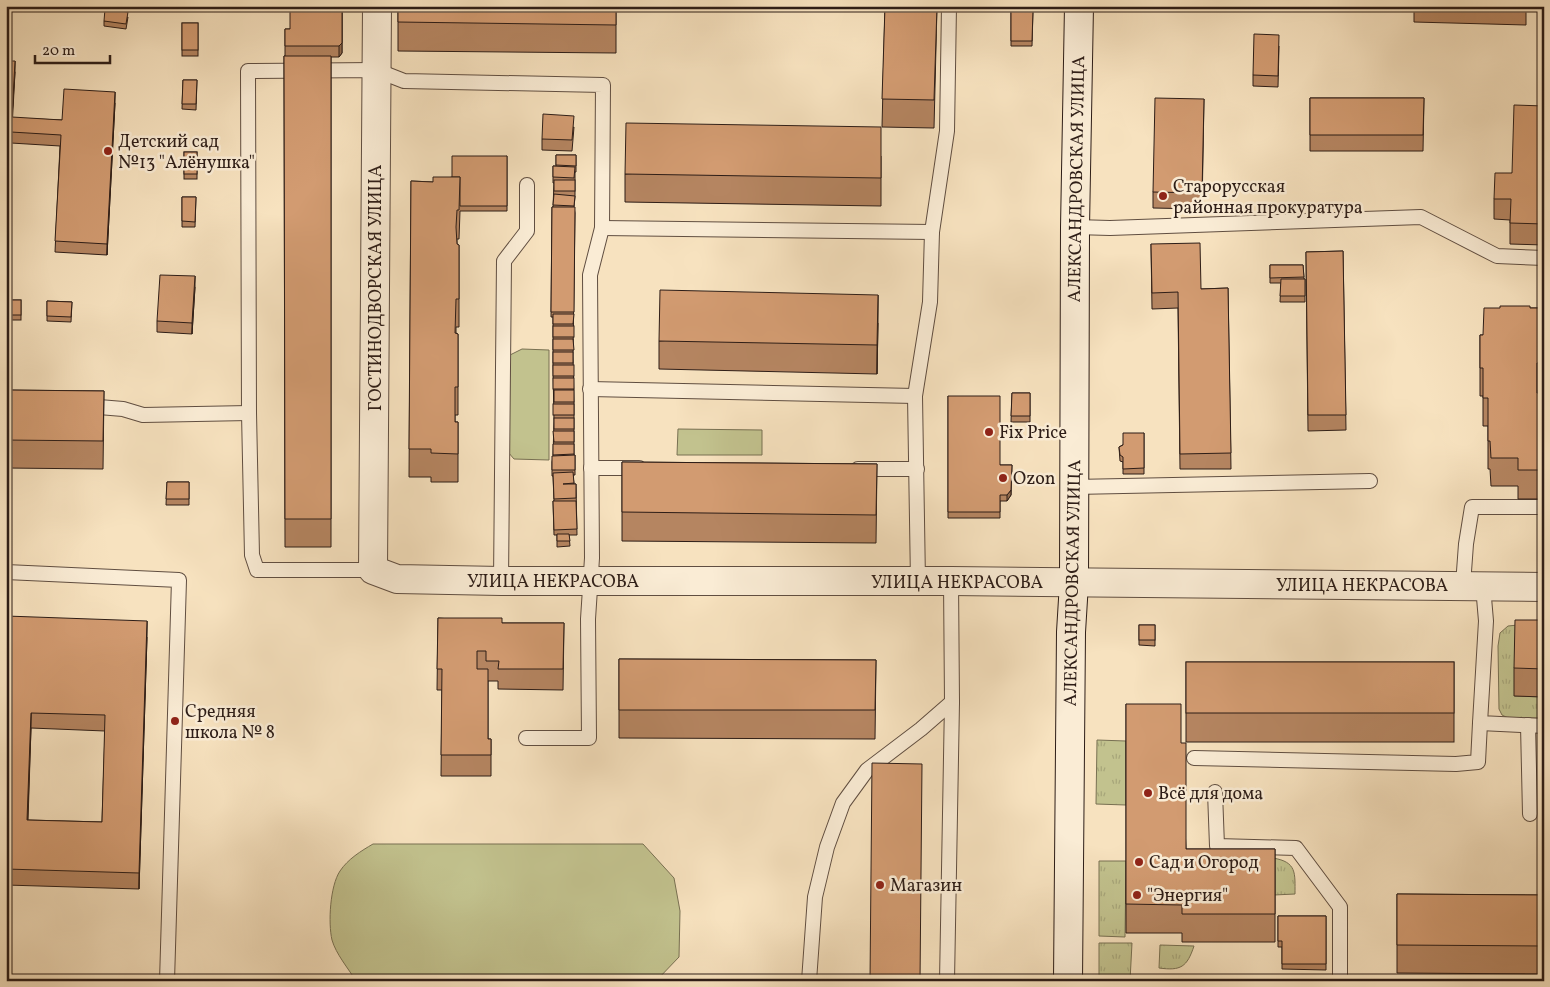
<svg xmlns="http://www.w3.org/2000/svg" width="1550" height="987" font-family="Vollkorn,serif">
<defs>
<pattern id="grass-tufts" width="24" height="20" patternUnits="userSpaceOnUse" patternTransform="scale(1.25)"><rect width="24" height="20" fill="#c2c28e"/><path d="M3 7l-1-3M5 7V3M7 7l1-3M15 17l-1-3M17 17v-4M19 17l1-3" fill="none" stroke="#a7a67a"/></pattern>
</defs>
<rect width="100%" height="100%" fill="#f7e2bf"/>
<filter id="stains"><feTurbulence type="fractalNoise" baseFrequency=".004" numOctaves="4"/><feColorMatrix values="0 0 0 0 .2 0 0 0 0 .09 0 0 0 0 .02 0 0 0 .5 -.17"/></filter>
<radialGradient id="worn" r=".72"><stop offset=".6" stop-color="#630" stop-opacity="0"/><stop offset="1" stop-color="#630" stop-opacity=".3"/></radialGradient>
<g fill="url(#grass-tufts)" stroke="#787052">
<path d="M1518,625l-3,71 29,1v21h-36l-6,-3 -3,-6 -1,-63 2,-13 8,-7z"/>
<path d="M1097,740l29,1v64l-30,-1z"/>
<path d="M1273,858c24,4 22,15 22,36l-21,1z"/>
<path d="M1099,861h27l-1,76 -26,-1z"/>
<path d="M1099,943h33l-2,38h-31z"/>
<path d="M1160,945l34,1c-7,21 -13,25 -35,22z"/>
</g>
<g fill="#c2c28e" stroke="#787052">
<path d="M522,349l27,1v110l-35,-1 -6,-7 2,-97z"/>
<path d="M678,429l84,1v25h-85z"/>
<path d="M373,844h270l31,34 6,33 -1,46 -23,24h-300c-8,-13 -20,-27 -24,-41 -4,-17 -2,-54 8,-69 8,-12 21,-20 33,-27z"/>
</g>
<g fill="none" stroke-linecap="round" stroke-linejoin="round">
<defs>
<g id="lane">
<path d="M1075,227l35,1 311,-11 76,39 47,2"/>
<path d="M602,228l330,4"/>
<path d="M590,389l325,7"/>
<path d="M87,406l36,3 20,6 106,-2"/>
<path d="M591,468h48"/>
<path d="M858,469h59"/>
<path d="M1074,487l296,-6"/>
<path d="M373,570h-116l-5,-15 -3,-142 -1,-342 128,-1 28,11 199,4 -1,143 -12,47 2,283 -4,61 1,119h-63"/>
<path d="M6,572l173,8 -12,401"/>
<path d="M501,581l3,-320 23,-30v-46"/>
<path d="M918,582l-3,-186 15,-94 2,-70 15,-101 2,-125"/>
<path d="M1463,585l3,-41 6,-37h72"/>
<path d="M1483,586l3,35 -6,102 64,3"/>
<path d="M1528,725l2,89"/>
<path d="M1194,758l262,6 22,-2 2,-39"/>
<path d="M1215,792l2,54 79,2 44,59v74"/>
<path d="M809,981l6,-84 12,-50 16,-44 24,-33 54,-41 31,-27"/>
<path d="M947,981l5,-279 -1,-121"/>
</g>
<path id="street" d="M377,6l-4,564 24,9 104,2h450l593,6"/>
<path id="secondary" d="M1068,981l3,-349 3,-49 1,-356 4,-221"/>
</defs>
<use href="#lane" stroke="#604e41" stroke-width="16"/>
<use href="#street" stroke="#604e41" stroke-width="30"/>
<use href="#secondary" stroke="#2d1d17" stroke-width="30"/>
<use href="#lane" stroke="#faecd5" stroke-width="14"/>
<use href="#street" stroke="#faecd5" stroke-width="28"/>
<use href="#secondary" stroke="#faecd5" stroke-width="28"/>
</g>
<g fill="#b58561" stroke="#2d1d17" fill-rule="evenodd">
<path d="M342,6v47l-3,4h-8v490h-46l-1,-491h1v-27h5z"/>
<path d="M398,6h218v47l-218,-2z"/>
<path d="M885,6h52l-3,122 -52,-1z"/>
<path d="M1414,6h112v19l-112,-3z"/>
<path d="M1011,10h22l-1,36h-21z"/>
<path d="M128,17l-2,12 -22,-3v-5z"/>
<rect x="182" y="23" width="16" height="33"/>
<path d="M1279,46l-1,41 -25,-1v-11z"/>
<path d="M6,61l9,11 -3,46 50,2 53,-17 -8,152 -52,-3 5,-106 -49,-3 -5,87z"/>
<path d="M183,80h14l-1,30 -14,-1z"/>
<path d="M1310,98h114l-1,53h-113z"/>
<path d="M1204,99l-2,110 -49,-1v-16z"/>
<path d="M1544,106v139l-34,-1v-24l-16,-1v-20l18,-26z"/>
<path d="M574,127l-2,24 -30,-1v-11z"/>
<rect x="184" y="152" width="13" height="27"/>
<path d="M556,155h20v17h-1v25l-1,10 1,6 -2,143 1,46v53h1v20h-2l1,9h2l1,51h-8l1,11 -13,1v-12h-3l-1,-34h1l-1,-25h-1v-14l1,-6 1,-35 -1,-53v-51h-2l1,-110h1l1,-24h-1v-17h3z"/>
<path d="M507,156v55h-47l-1,28h-2v5l2,1v82h-3v6l2,1v81h-3v7h3v60h-27v-5h-22l2,-296 22,1 19,-5z"/>
<path d="M881,156v50l-256,-4v-28z"/>
<path d="M182,197h14l-1,30h-13z"/>
<path d="M1151,244l50,45 27,-1 3,181h-51l-2,-161 -26,1z"/>
<path d="M1343,251l3,179 -38,1 -2,-179z"/>
<path d="M1270,265h33l1,14h1v23h-25l1,-19h-11z"/>
<path d="M195,287l-3,47 -35,-2v-11z"/>
<rect x="6" y="300" width="15" height="20"/>
<path d="M47,301l25,1 -1,20 -24,-1z"/>
<path d="M1530,308h14v75l-1,8h-6v2h7v106h-26v-13h-27l-1,-17h-2v-43h-5v-30h-3v-61h3z"/>
<path d="M878,323l-1,51 -218,-5v-28z"/>
<path d="M6,390l98,1 -1,78 -97,-1z"/>
<path d="M1012,393h18v29h-19z"/>
<path d="M948,396l52,69h12l-1,30 -4,6h-7v17h-52z"/>
<path d="M1144,433v41h-21v-12l-3,-1 -1,-14z"/>
<path d="M622,462l255,2 -1,79 -254,-2z"/>
<path d="M167,482h22v23h-23z"/>
<path d="M6,616l141,21 -8,252 -133,-4zM31,728l74,3 -3,91 -74,-2z"/>
<path d="M438,618l64,5h62l-1,67 -65,-1v-8h-10v58h3v37h-50l1,-86h-5z"/>
<path d="M1544,620v77l-30,-1v-28z"/>
<path d="M1139,625h16v21l-16,-1z"/>
<path d="M619,659l257,1 -1,79 -256,-1z"/>
<rect x="1186" y="662" width="268" height="80"/>
<path d="M1126,704l55,39 5,106h89v93h-93v-9h-56z"/>
<path d="M1397,894l146,1v79l-146,-1z"/>
<path d="M1278,916h48v54l-44,-1v-22h-4z"/>
</g>
<g fill="#936c4f" stroke="#2d1d17">
<path d="M342,6v47l-3,4v-11z"/>
<path d="M15,61v11l-3,56v-11z"/>
<path d="M115,92v11l-8,152v-11z"/>
<path d="M11,132v11l-5,87v-11z"/>
<path d="M195,276v11l-3,47v-11z"/>
<path d="M878,295v28l-1,51v-29z"/>
<path d="M1011,490v5l-4,6v-6z"/>
<path d="M147,621v16l-8,252v-16z"/>
<path d="M31,713v15l-4,108v-16z"/>
</g>
<g fill="#d29b71" stroke="#2d1d17" fill-rule="evenodd">
<path d="M290,6h52v37l-3,3h-54v-17h5z"/>
<path d="M398,6h218v19l-218,-3z"/>
<path d="M885,6h52l-3,94 -52,-1z"/>
<path d="M1414,6h112v3z"/>
<path d="M105,9l23,3 -2,12 -22,-3z"/>
<path d="M1011,10h22l-1,31h-21z"/>
<rect x="182" y="23" width="16" height="27"/>
<path d="M1254,34l25,1 -1,41 -25,-1z"/>
<path d="M284,56h47v463h-46z"/>
<path d="M6,61h9l-3,56 50,3 2,-31 51,3 -8,152 -52,-3 6,-106 -50,-3 -5,87z"/>
<path d="M183,80h14l-1,24h-14z"/>
<path d="M1155,98l49,1 -2,94 -49,-1z"/>
<path d="M1310,98h114l-1,37h-113z"/>
<path d="M1514,105l30,1v118l-34,-1 1,-24h-17l1,-26h17z"/>
<path d="M543,114l31,2 -2,24 -30,-1z"/>
<path d="M626,123l255,4v51l-256,-4z"/>
<rect x="184" y="152" width="13" height="22"/>
<path d="M556,155h20v11l-20,-1z"/>
<path d="M452,156h55v50h-47v-29h-8z"/>
<path d="M553,166l22,1 -1,11 -21,-1z"/>
<path d="M433,177h27l-1,33h-2l-1,17 1,17 2,1v54h-3l-1,34 3,1v53h-3v35h3v32l-27,-1v-4h-22l2,-268 22,1z"/>
<rect x="554" y="180" width="21" height="11"/>
<path d="M554,194l21,2 -1,10 -21,-1z"/>
<path d="M182,197h14l-1,25 -13,-1z"/>
<path d="M552,207h23l-1,105h-23z"/>
<path d="M1200,243l1,46 27,-1 3,165 -51,1 -2,-162 -26,1 -1,-49z"/>
<path d="M1343,251l3,164h-38l-2,-163z"/>
<path d="M1270,265h33l1,12 -34,1z"/>
<path d="M160,275l35,1 -3,47 -35,-2z"/>
<path d="M1281,279h24v17h-25z"/>
<path d="M660,290l218,5 -1,50 -218,-4z"/>
<rect x="6" y="300" width="15" height="15"/>
<path d="M47,301l25,1 -1,15 -24,-1z"/>
<path d="M1500,306h30v2h14v47l-1,8h-6v30h7v77h-26v-12h-27l-1,-17h-2v-43h-5v-30h-3v-33h3l1,-27h16z"/>
<path d="M553,314h21l-1,10h-20z"/>
<rect x="553" y="326" width="21" height="11"/>
<path d="M553,339h20l1,11h-21z"/>
<rect x="553" y="352" width="20" height="11"/>
<rect x="553" y="365" width="21" height="11"/>
<rect x="553" y="378" width="21" height="11"/>
<path d="M6,390l98,1 -1,50 -97,-1z"/>
<rect x="554" y="390" width="20" height="12"/>
<path d="M1012,393h18v23h-19z"/>
<path d="M948,396h52v69h12l-1,25 -4,5h-7v17h-52z"/>
<rect x="553" y="404" width="21" height="11"/>
<rect x="554" y="418" width="20" height="11"/>
<path d="M553,431h21v11h-20z"/>
<path d="M1123,433h21v35l-21,1v-12l-3,-2 -1,-8 4,-2z"/>
<path d="M553,444h21v10l-21,1z"/>
<path d="M575,455v15h-23v-14z"/>
<path d="M622,462l255,2 -1,51 -254,-3z"/>
<path d="M573,472l1,11 -11,1h13v14l-22,1 -1,-26z"/>
<path d="M167,482h22v17h-23z"/>
<path d="M553,501h23l1,28 -23,1z"/>
<path d="M557,534h12l1,7h-13z"/>
<path d="M6,616l141,5 -8,252 -133,-4zM31,713l74,2 -3,107 -75,-2z"/>
<path d="M438,618h64v5h62l-1,46h-65l1,-8h-13v-10h-9v18h11v70h3v16h-50l1,-86h-5z"/>
<path d="M1515,620h29v49l-30,-1z"/>
<rect x="1139" y="625" width="16" height="15"/>
<path d="M619,659l257,1 -1,50h-256z"/>
<rect x="1186" y="662" width="268" height="51"/>
<path d="M1126,704h55v39h5v106h89v65h-93v-9l-56,-1z"/>
<path d="M872,763l50,1 -2,217h-50z"/>
<path d="M1397,894l146,1v51l-146,-1z"/>
<path d="M1278,916h48v48h-44v-23h-4z"/>
</g>
<g fill="#8f2418" stroke="#faecd5" stroke-width="2">
<circle cx="108" cy="151" r="5"/>
<circle cx="1163" cy="196" r="5"/>
<circle cx="989" cy="432" r="5"/>
<circle cx="1003" cy="478" r="5"/>
<circle cx="175" cy="721" r="5"/>
<circle cx="1148" cy="793" r="5"/>
<circle cx="1139" cy="862" r="5"/>
<circle cx="880" cy="885" r="5"/>
<circle cx="1137" cy="895" r="5"/>
</g>
<g text-anchor="middle" stroke-width="5" stroke-linejoin="round" paint-order="stroke">
<g font-size="18" fill="#2d1d17" stroke="#faecd5" text-anchor="start">
<text x="118" y="147">Детский сад<tspan x="118" dy="21">№13 "Алёнушка"</tspan></text>
<text x="1173" y="192">Старорусская<tspan x="1173" dy="21">районная прокуратура</tspan></text>
<text x="999" y="438">Fix Price</text>
<text x="1013" y="484">Ozon</text>
<text x="185" y="717">Средняя<tspan x="185" dy="21">школа № 8</tspan></text>
<text x="1158" y="799">Всё для дома</text>
<text x="1149" y="868">Сад и Огород</text>
<text x="890" y="891">Магазин</text>
<text x="1147" y="901">"Энергия"</text>
</g>
<g font-size="18" fill="#2d1d17" stroke="#faecd5">
<text transform="translate(1076 179) rotate(-89)" y="6">АЛЕКСАНДРОВСКАЯ УЛИЦА</text>
<text transform="translate(375 288) rotate(-90)" y="6">ГОСТИНОДВОРСКАЯ УЛИЦА</text>
<text x="553" y="587">УЛИЦА НЕКРАСОВА</text>
<text x="957" y="588">УЛИЦА НЕКРАСОВА</text>
<text transform="translate(1072 583) rotate(-89)" y="6">АЛЕКСАНДРОВСКАЯ УЛИЦА</text>
<text x="1362" y="591">УЛИЦА НЕКРАСОВА</text>
</g>
</g>
<rect width="1550" height="987" fill="none" stroke="#f7e2bf" stroke-width="25"/>
<rect x="8" y="8" width="1535" height="972" fill="none" stroke="#2d1d17" stroke-width="2.5"/>
<rect x="12" y="12" width="1525" height="962" fill="none" stroke="#2d1d17"/>
<path d="M35 55v8h75v-8" fill="none" stroke="#2d1d17" stroke-width="2.5"/>
<text x="42" y="55" font-size="15" fill="#2d1d17" stroke="#faecd5" stroke-width="4" paint-order="stroke">20 m</text>
<rect width="100%" height="100%" filter="url(#stains)"/>
<rect width="100%" height="100%" fill="url(#worn)"/>
</svg>
